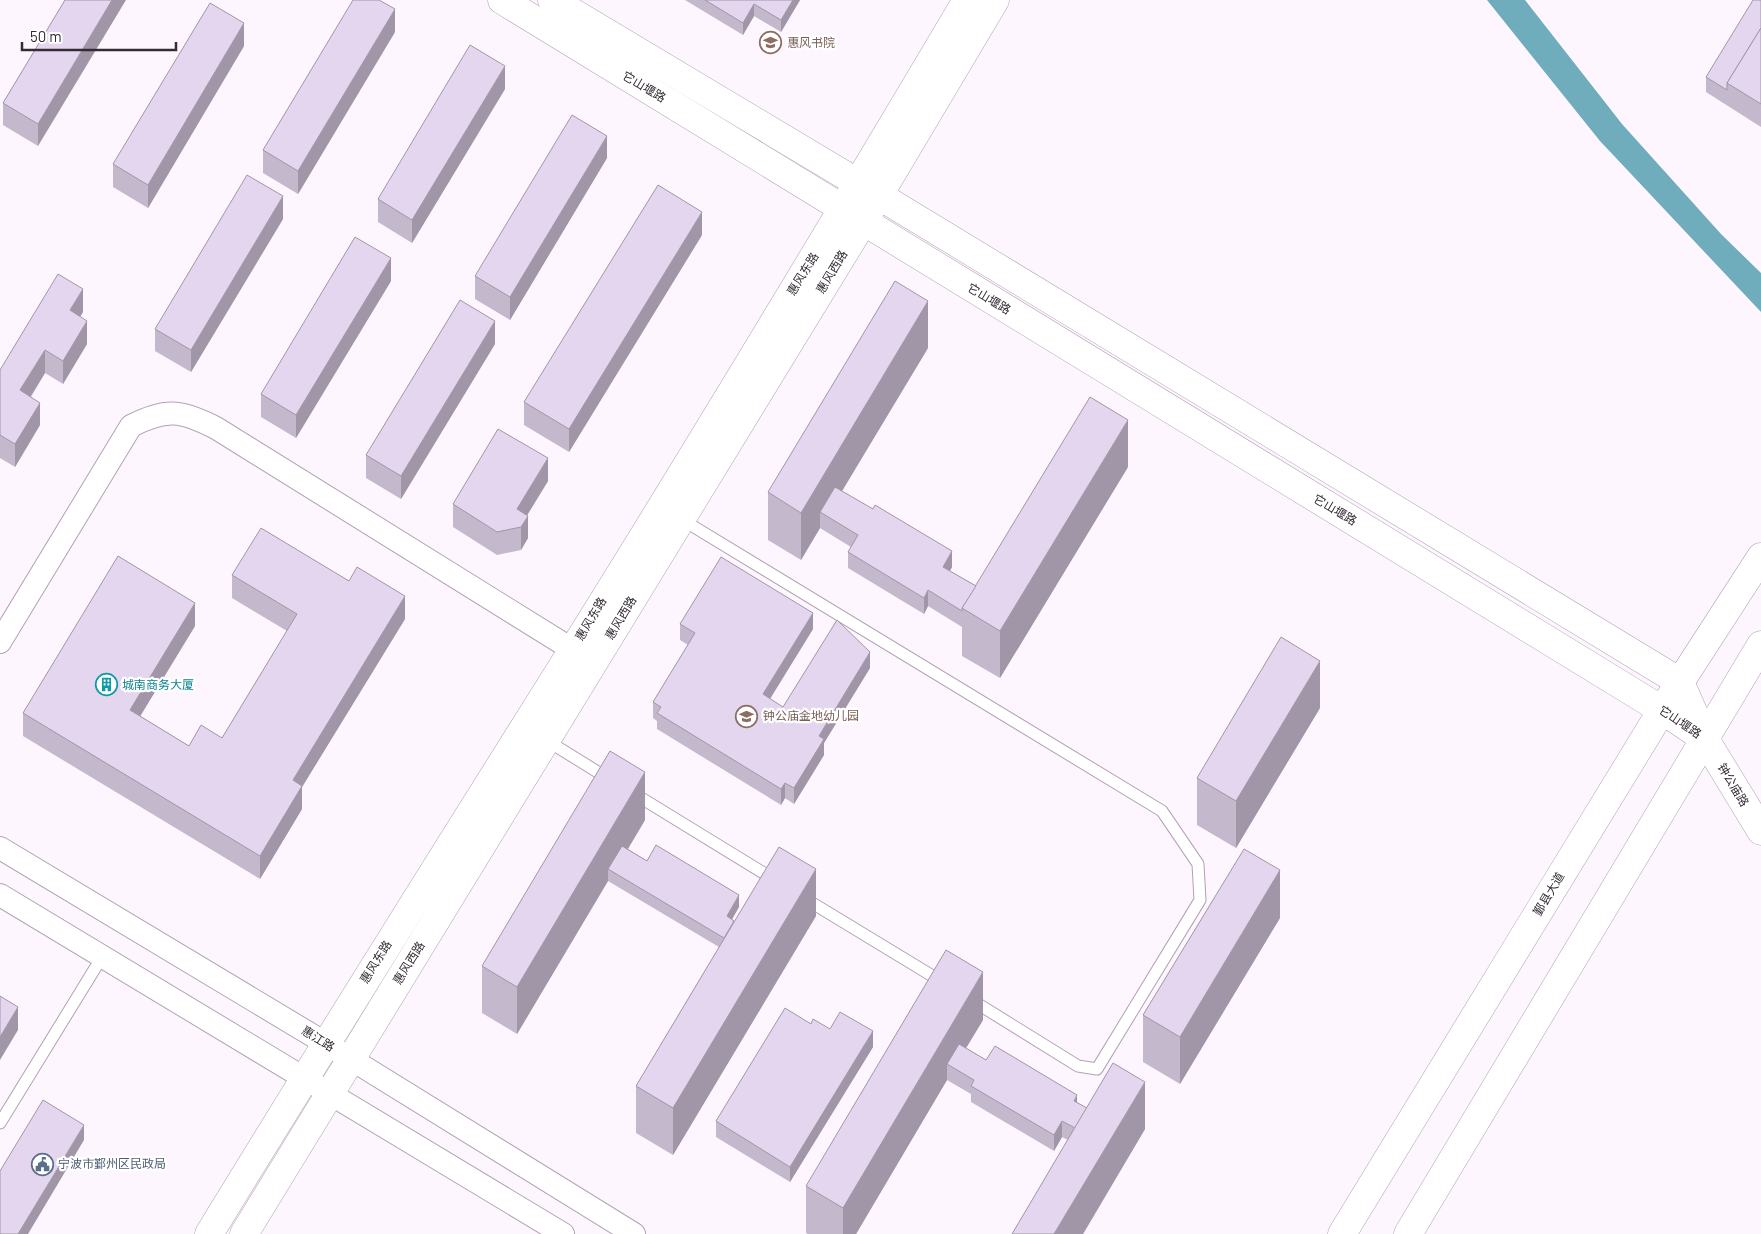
<svg xmlns="http://www.w3.org/2000/svg" width="1761" height="1234" font-family="Barlow,'Noto Sans SC',sans-serif">
<rect width="100%" height="100%" fill="#fef6ff"/>
<path fill="#6facbc" d="M1487,0h38l97,124 99,110 40,39v39l-161,-171z"/>
<g fill="none" stroke-linecap="round" stroke-linejoin="round">
<defs>
<g id="lane">
<path d="M681,519l481,292 36,53 2,36 -103,169 -19,-3 -108,-67"/>
<path d="M546,740l63,39"/>
<path d="M633,793l142,87"/>
<path d="M804,898l140,85"/>
<path d="M0,1123l102,-166"/>
</g>
<g id="street">
<path d="M0,642l131,-216c35,-18 50,-16 85,2l370,230"/>
<path d="M0,848l325,195 309,191"/>
<path d="M0,895l563,339"/>
</g>
<g id="secondary">
<path d="M502,0l1160,710 43,29"/>
<path d="M552,0l326,195 802,487 25,57 56,92"/>
<path d="M209,1234c119,-195 240,-387 362,-581 135,-216 266,-434 396,-653"/>
<path d="M244,1234l619,-1012 132,-222"/>
</g>
<g id="primary">
<path d="M1342,1234l320,-524 99,-153"/>
<path d="M1408,1234l353,-589"/>
</g>
</defs>
<use href="#lane" stroke="#b3a1b5" stroke-width="13"/>
<use href="#street" stroke="#b3a1b5" stroke-width="24"/>
<use href="#secondary" stroke="#b3a1b5" stroke-width="29"/>
<use href="#primary" stroke="#b3a1b5" stroke-width="29"/>
<use href="#lane" stroke="#fff" stroke-width="11"/>
<use href="#street" stroke="#fff" stroke-width="22"/>
<use href="#secondary" stroke="#fff" stroke-width="28"/>
<use href="#primary" stroke="#fff" stroke-width="28"/>
</g>
<g fill="#c4b8cd">
<path d="M65,0l-27,146 -35,-21v-22z"/>
<path d="M685,0h115l-19,32 -27,-16 -11,19z"/>
<path d="M1761,0v127l-55,-35v-15z"/>
<path d="M395,32l-97,162 -35,-21v-23z"/>
<path d="M244,46l-96,162 -35,-21v-23z"/>
<path d="M505,89l-93,154 -34,-21v-23z"/>
<path d="M607,158l-97,162 -35,-21v-23z"/>
<path d="M283,219l-92,153 -36,-21v-22z"/>
<path d="M702,235l-133,217 -45,-27v-23z"/>
<path d="M391,281l-95,157 -35,-21v-23z"/>
<path d="M83,312l-3,5 7,27 -24,40 -18,-11 -14,24 9,28 -25,42 -15,-9v-88z"/>
<path d="M495,344l-94,155 -35,-21v-23z"/>
<path d="M928,348l-86,143 110,76 -2,4 26,15 152,-119 -128,211 -38,-22v-29l-34,-21 -4,8 -76,-46v-16l3,-5 -31,-19 -19,32 -33,-20v-48z"/>
<path d="M548,481l-21,34 1,23 -7,12 -24,5 -44,-28v-23z"/>
<path d="M232,575l173,44 -103,168v22l-42,70 -237,-143v-23l172,-87 -55,90 49,30 33,-8 65,-107 -55,-33z"/>
<path d="M680,624l133,5 -43,70 13,8 87,-39 -46,75v12l-30,49 -9,-6 -4,7 -124,-76v-8l-4,-3v-16l35,-57 -8,-5z"/>
<path d="M1320,708l-84,140 -39,-23v-47z"/>
<path d="M645,820l-17,29 19,12 92,46 -7,12 2,2 82,-5 -143,239 -37,-22v-47l83,-139 -111,-66 -91,153 -35,-21v-47z"/>
<path d="M1280,918l-100,166 -37,-22v-47z"/>
<path d="M983,1020l-17,28 20,12 91,43 10,5 58,21 -62,105h-71l56,-94 -6,-3 -8,14 -83,-49v-8l-24,-14 -91,154h-48l-2,-1v-47z"/>
<path d="M811,1024l19,5 43,18 -83,135 -74,-45v-16z"/>
</g>
<g fill="#a096a7">
<path d="M112,0h14l-88,146v-22z"/>
<path d="M793,0h7l-19,32v-12z"/>
<path d="M754,4v12l-11,19v-12z"/>
<path d="M395,9v23l-97,162v-23z"/>
<path d="M244,23v23l-96,162v-23z"/>
<path d="M505,66v23l-93,154v-23z"/>
<path d="M607,136v22l-97,162v-23z"/>
<path d="M283,196v23l-92,153v-22z"/>
<path d="M702,212v23l-133,217v-23z"/>
<path d="M391,258v23l-95,157v-23z"/>
<path d="M83,289v23l-13,21v-23z"/>
<path d="M928,301v47l-101,168 -7,-4v16l-19,32v-47z"/>
<path d="M87,321v23l-24,40v-23z"/>
<path d="M495,321v23l-94,155v-23z"/>
<path d="M45,350v23l-25,40v-23z"/>
<path d="M40,403v22l-25,42v-23z"/>
<path d="M1128,420v47l-128,211v-47z"/>
<path d="M548,458v23l-28,46 -3,-18z"/>
<path d="M528,516v22l-7,12v-23z"/>
<path d="M952,551v16l-9,15v-15z"/>
<path d="M928,590v16l-4,8v-16z"/>
<path d="M405,596v23l-103,168v22l-42,70v-23l33,-76z"/>
<path d="M195,603v23l-65,107v-23z"/>
<path d="M813,613v16l-50,81v-16z"/>
<path d="M870,652v16l-46,75v12l-30,49v-16l25,-52z"/>
<path d="M1320,661v47l-84,140v-47z"/>
<path d="M645,772v48l-31,52 -6,-3v12l-91,153v-47z"/>
<path d="M785,783v15l-4,7v-16z"/>
<path d="M816,869v47l-143,239v-47z"/>
<path d="M1280,870v48l-100,166v-47z"/>
<path d="M739,895v12l-12,21v-12z"/>
<path d="M983,972v48l-29,48 -7,-4v16l-91,154h-13v-26z"/>
<path d="M18,1007v23l-18,30v-23z"/>
<path d="M873,1031v16l-83,135v-15z"/>
<path d="M1145,1082v47l-62,105h-29z"/>
<path d="M1077,1095v16l-3,-10z"/>
<path d="M1062,1121v16l-8,14v-16z"/>
<path d="M84,1125v15l-56,94h-10z"/>
</g>
<g fill="#e4d6ee" stroke="#a096a7">
<path d="M65,0h47l-74,124 -35,-21z"/>
<path d="M353,0h26l16,9 -97,162 -35,-21z"/>
<path d="M705,0h88l-12,20 -27,-16 -11,19z"/>
<path d="M1753,0h8v28l-34,55v7l-21,-13z"/>
<path d="M210,3l34,20 -96,162 -35,-21z"/>
<path d="M1761,28v76l-34,-21z"/>
<path d="M470,45l35,21 -93,154 -34,-21z"/>
<path d="M572,115l35,21 -97,161 -35,-21z"/>
<path d="M247,175l36,21 -92,154 -36,-21z"/>
<path d="M658,185l44,27 -133,217 -45,-27z"/>
<path d="M355,237l36,21 -95,157 -35,-21z"/>
<path d="M58,274l25,15 -13,21 17,11 -24,40 -18,-11 -25,40 20,13 -25,41 -15,-9v-65z"/>
<path d="M895,281l33,20 -127,212 -33,-21z"/>
<path d="M460,300l35,21 -94,155 -35,-21z"/>
<path d="M1090,397l38,23 -128,211 -38,-23z"/>
<path d="M498,429l50,29 -31,51 11,7 -7,11 -24,5 -44,-28z"/>
<path d="M835,487l38,22 2,-4 77,46 -9,16 33,19 -14,22v3l-34,-21 -4,8 -76,-46 10,-17 -38,-23z"/>
<path d="M261,528l88,53 8,-14 48,29 -112,184 9,6 -42,70 -237,-143 95,-157 77,47 -65,107 59,36 12,-21 21,13 75,-124 -65,-39z"/>
<path d="M721,557l92,56 -50,81 20,13 54,-87 33,32 -51,84 5,3 -30,49 -9,-5 -4,6 -124,-76 4,-6 -8,-5 42,-69 -15,-9z"/>
<path d="M1281,637l39,24 -84,140 -39,-23z"/>
<path d="M610,751l35,21 -128,215 -35,-21z"/>
<path d="M656,845l83,50 -12,21 7,5 -10,17 -116,-69 14,-23 25,15z"/>
<path d="M779,847l37,22 -143,239 -37,-22z"/>
<path d="M1244,849l36,21 -100,167 -37,-22z"/>
<path d="M946,950l37,22 -140,236 -37,-22z"/>
<path d="M0,996l18,11 -18,30z"/>
<path d="M785,1008l26,16 2,-5 17,10 10,-17 33,19 -83,136 -74,-46z"/>
<path d="M959,1044l27,16 9,-14 82,49 -3,6 13,7 -12,20 -13,-7 -8,14 -83,-49 3,-6 -27,-16z"/>
<path d="M1113,1063l32,19 -91,152h-42z"/>
<path d="M43,1100l41,25 -66,109h-18v-63z"/>
</g>
<defs>
<symbol id="school-ring" viewBox="-11 -11 22 22"><circle r="9.5" fill="#fff" stroke="#8d6e63" stroke-width="1.5"/><path d="M0-5L7-2L0 1L-7-2ZM-4 1L0 2.5L4 1V4Q0 6-4 4Z" fill="#8d6e63"/></symbol>
<symbol id="building-ring" viewBox="-11 -11 22 22"><circle r="9.5" fill="#fff" stroke="#0f9aa8" stroke-width="1.5"/><path d="M-4-6H4V6H1V3H-1V6H-4ZM-2.5-4.3h1.7v1.8h-1.7ZM.8-4.3h1.7v1.8H.8ZM-2.5-1h1.7V.8h-1.7ZM.8-1h1.7V.8H.8Z" fill="#0f9aa8"/></symbol>
<symbol id="civic-ring" viewBox="-11 -11 22 22"><circle r="9.5" fill="#fff" stroke="#5c6f8a" stroke-width="1.5"/><path d="M-.6-6.5H3V-4.5H.6V-3L4-1V1h2V6H-6V1h2V-1L-.6-3ZM-1.2 2.5V6h2.4V2.5Z" fill="#5c6f8a"/></symbol>
</defs>
<g fill-rule="evenodd">
<use href="#school-ring" x="758" y="30" width="25" height="25"/>
<use href="#building-ring" x="94" y="672" width="25" height="25"/>
<use href="#school-ring" x="734" y="704" width="25" height="25"/>
<use href="#civic-ring" x="30" y="1152" width="25" height="25"/>
</g>
<g text-anchor="middle" stroke-width="4.5" stroke-linejoin="round" paint-order="stroke">
<g font-size="12" fill="#785e54" stroke="#fff" text-anchor="start">
<text x="787" y="47">惠风书院</text>
<text x="763" y="720">钟公庙金地幼儿园</text>
</g>
<g font-size="12" fill="#332c34" stroke="#fff">
<text transform="translate(644 87) rotate(31)" y="4">它山堰路</text>
<text transform="translate(832 272) rotate(-59)" y="4">惠风西路</text>
<text transform="translate(803 274) rotate(-58)" y="4">惠风东路</text>
<text transform="translate(989 299) rotate(31)" y="4">它山堰路</text>
<text transform="translate(1335 510) rotate(31)" y="4">它山堰路</text>
<text transform="translate(621 618) rotate(-59)" y="4">惠风西路</text>
<text transform="translate(591 619) rotate(-59)" y="4">惠风东路</text>
<text transform="translate(1680 722) rotate(34)" y="4">它山堰路</text>
<text transform="translate(1733 785) rotate(59)" y="4">钟公庙路</text>
<text transform="translate(1549 894) rotate(-59)" y="4">鄞县大道</text>
<text transform="translate(376 962) rotate(-58)" y="4">惠风东路</text>
<text transform="translate(409 963) rotate(-58)" y="4">惠风西路</text>
<text transform="translate(318 1039) rotate(32)" y="4">惠江路</text>
</g>
<g font-size="12" fill="#0d838f" stroke="#fff" text-anchor="start">
<text x="122" y="689">城南商务大厦</text>
</g>
<g font-size="12" fill="#4e5e75" stroke="#fff" text-anchor="start">
<text x="58" y="1168">宁波市鄞州区民政局</text>
</g>
</g>
<path d="M22 42v8h154v-8" fill="none" stroke="#332c34" stroke-width="2.5"/>
<text x="30" y="42" font-size="15" fill="#332c34" stroke="#ffffff" stroke-width="4" paint-order="stroke">50 m</text>
</svg>
